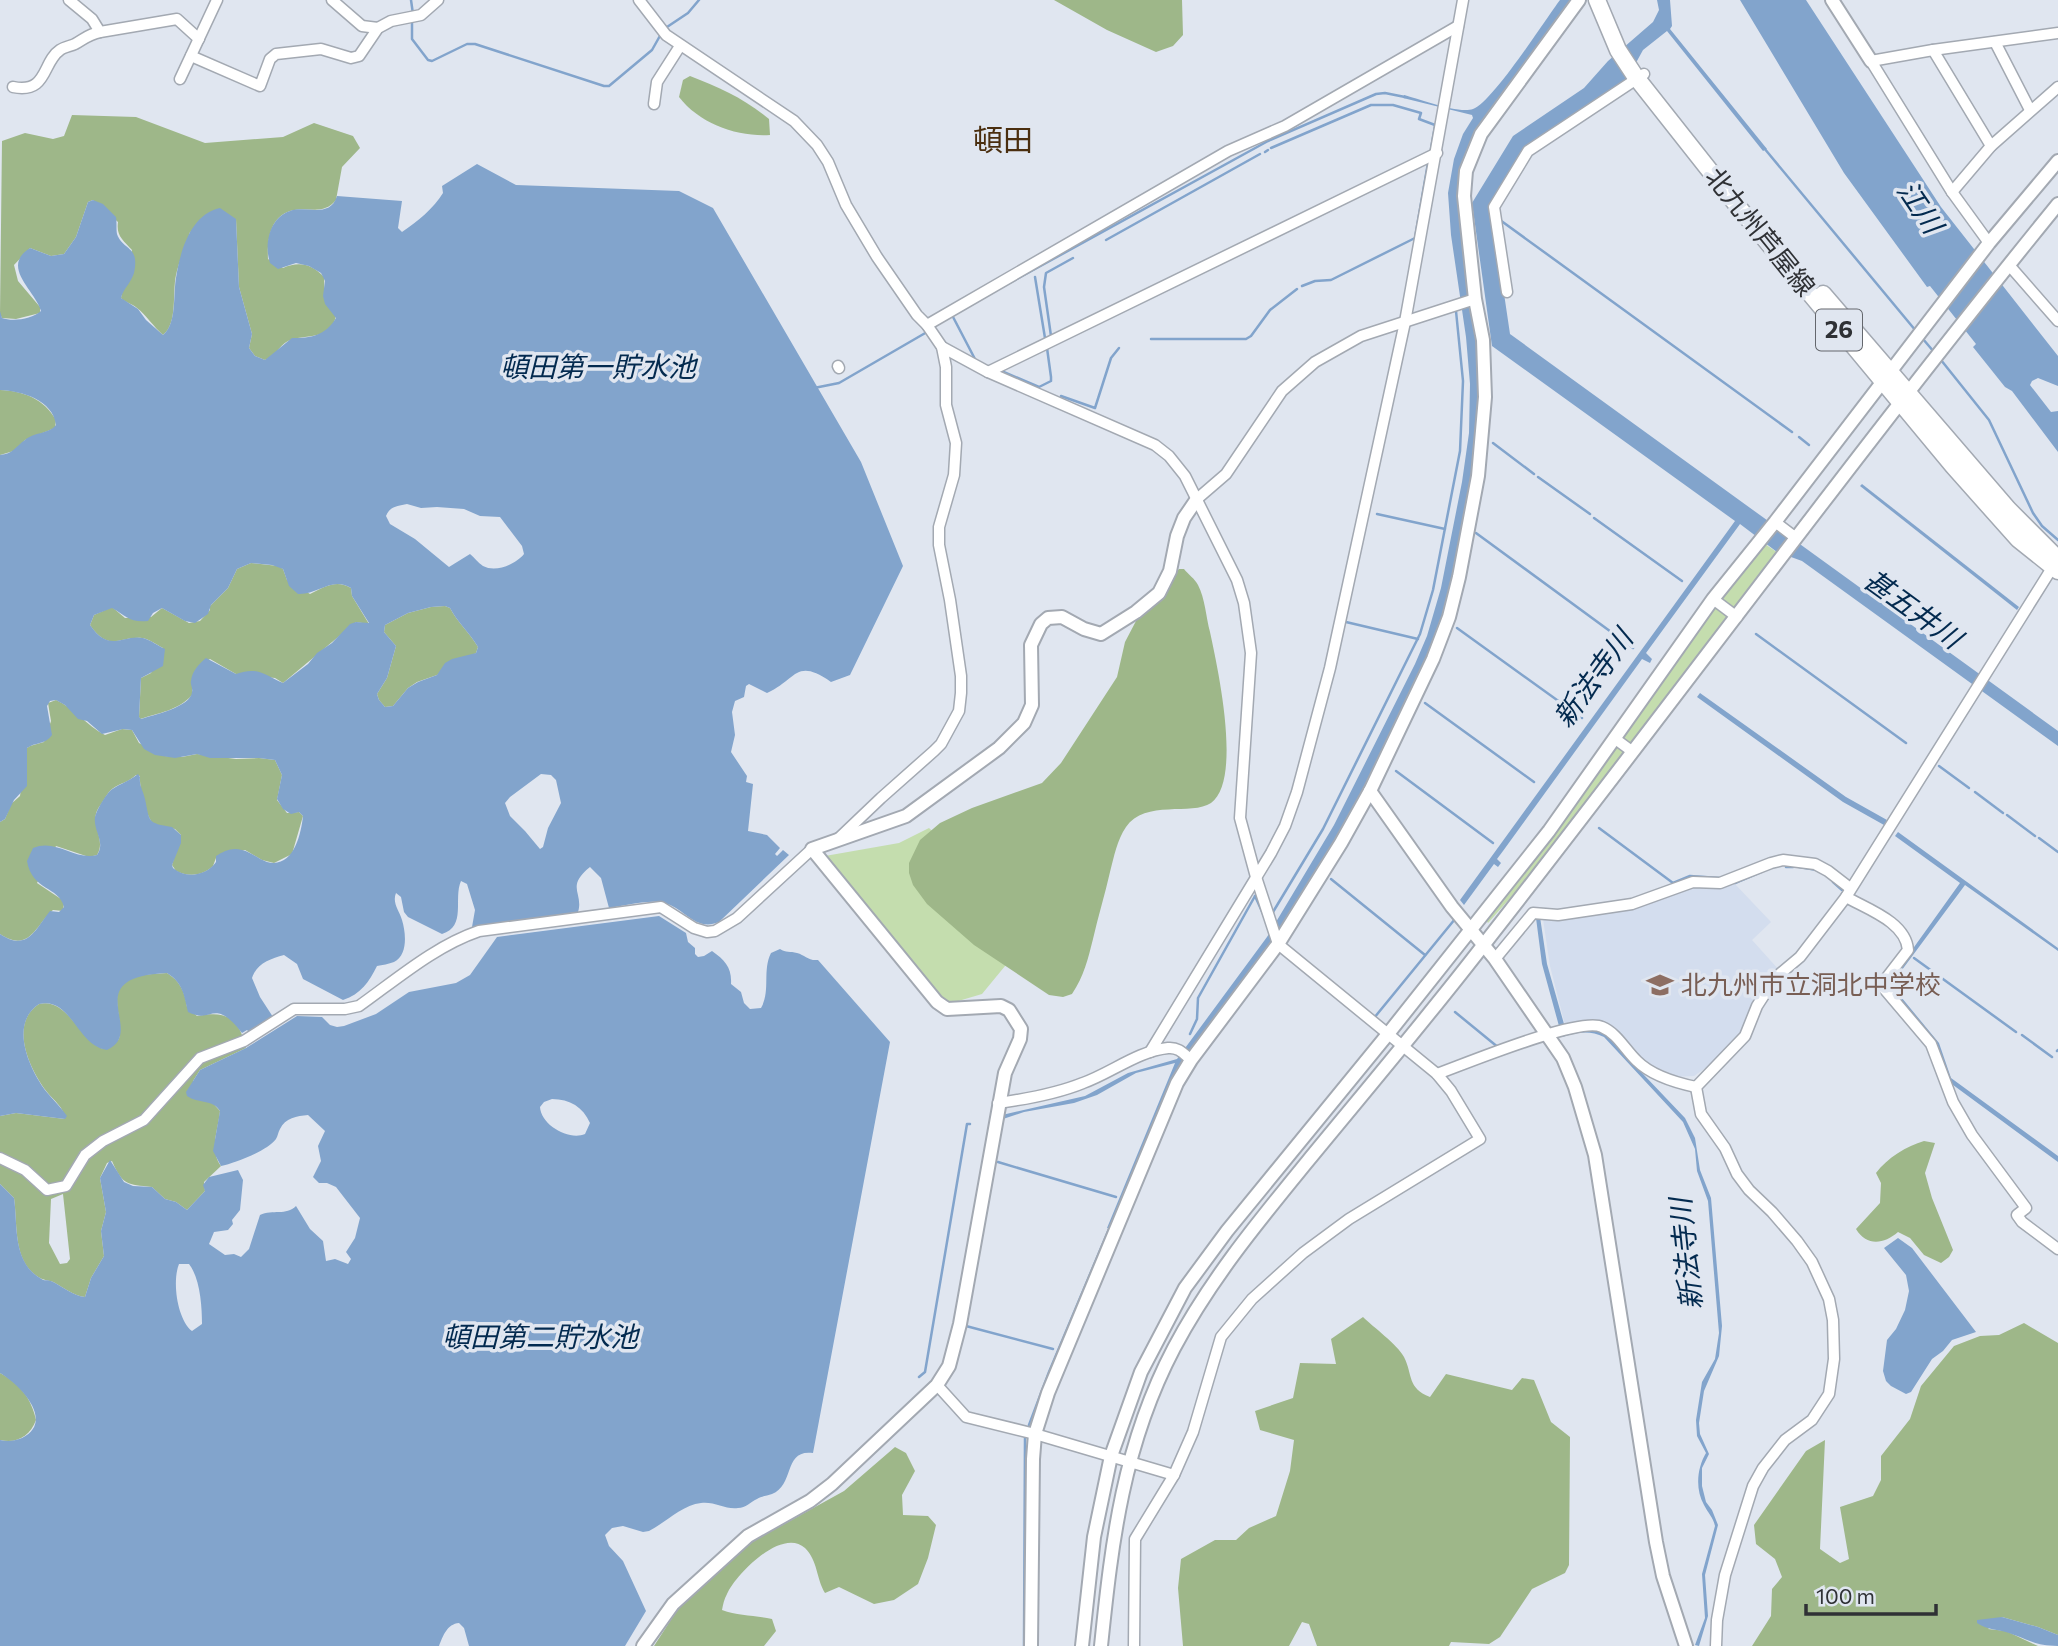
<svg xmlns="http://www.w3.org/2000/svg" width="2058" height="1646" font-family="Commissioner,'Noto Sans JP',sans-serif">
<rect width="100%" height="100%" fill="#e0e6f0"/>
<path fill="#d3ddee" d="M1733,882l38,40 -19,18 27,30 -46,74 -22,20 -17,12 -21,1 -30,-13 -41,-42h-23l-14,3 -15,-59 -7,-47 50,-5 99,-28z"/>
<g fill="#c4ddae">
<path d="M1765,544l13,9 -44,58 -15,-11z"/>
<path d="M1715,604l15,12 -100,130 -10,-7z"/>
<path d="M1617,744l10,6 -82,109 -57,64 -2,-3 101,-132z"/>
<path d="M929,828l30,28 60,93 -37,45 -27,8 -5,4 -9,-4 -116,-146 74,-13z"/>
</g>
<g fill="#9eb789" fill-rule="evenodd">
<path d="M1044,0h138l1,35 -10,11 -17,6 -49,-22 -53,-30z"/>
<path d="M690,76c29,11 55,23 79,43l1,16c-33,2 -70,-11 -91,-38l4,-17z"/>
<path d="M72,115l64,2 69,26 78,-6 31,-14 39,13 7,12 -18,19 -6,33c-14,17 -29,5 -46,11 -20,6 -23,30 -22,48l15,9c16,-7 29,-4 41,9 1,18 -2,24 12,39 -6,26 -32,17 -48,25 -9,5 -13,15 -23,19l-10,-4 -6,-8 3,-14 -13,-47 -3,-68 -46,13c-4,14 -11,29 -14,43 -4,18 2,48 -13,60 -9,-8 -17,-20 -26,-27 -6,-5 -11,-5 -16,-10l11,-48c-9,-10 -16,-14 -14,-28l-25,-22 -5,2 -12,35 -12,17 -13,2 -21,-8 -16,17 4,16 22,26v6l-24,6 -14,-1 -2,-4 2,-173 23,-8 28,6 11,-3z"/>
<path d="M0,390c24,1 44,9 56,30l-1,8 -30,12 -8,10 -17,5z"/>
<path d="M251,563l27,3 5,3 4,11 23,14c14,-7 26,-15 41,-6l1,8 17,28 -13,-2 -73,61 -8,-5 -39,-4 -26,-15c-20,11 -17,16 -18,36 -13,15 -33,18 -52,24l-1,-2 2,-39 10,-5 12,-25c-6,-3 -14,-9 -21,-10 -22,-2 -33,15 -52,-13l4,-10 18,-8 13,11 26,-1 11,-9 27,15 11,-2 10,-11v-4l18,-18 9,-19z"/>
<path d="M1179,569h5c4,5 11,10 14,16 7,13 8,32 12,47 7,33 33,148 1,171 -19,13 -66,-4 -85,24 -9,13 -12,30 -16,45 -5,22 -12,45 -17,67 -5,20 -9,37 -21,55l-9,3 -14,-2 -75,-50 -47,-41 -14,-19 -4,-12v-10l11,-23 20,-17 32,-15 70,-25 19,-20 56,-86 8,-35 11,-21 14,-21z"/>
<path d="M445,606l5,2c7,14 20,25 28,39l-2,6 -39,22 -20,7 -9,6 -15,18 -8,1 -6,-7 -2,-6 10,-16 9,-32 -12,-14 1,-7 23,-12 23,-6z"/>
<path d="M56,700c17,7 31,26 49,35l17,-6 10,1 7,13 25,13 18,1 15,-3 39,5 23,-1 16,2 7,15 -5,25 10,13 12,-1 4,4 -11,38 -18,9 -12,-3 -17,-10 -29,8 -3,8c-10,10 -25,11 -37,5l-4,-6 9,-30 -6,-6c-6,-2 -16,-1 -21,-5 -8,-6 -15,-38 -14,-48l-4,-1c-7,7 -16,8 -24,14 -5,4 -9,13 -13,18 -11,16 8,32 -2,48l-8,2 -33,-11 -19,37 24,16 3,4 -1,8 -10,-1c-17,14 -23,44 -53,24v-112l5,-3 6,-15 9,-8 7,-48 3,-2 14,-4 7,-21 -3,-18z"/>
<path d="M167,973c13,8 18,19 20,34l10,9c30,-6 42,2 49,32l-46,22 -7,11 27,30c-2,20 -11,38 1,55l-17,16 1,9 -18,19 -11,-8 -11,-3 -13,-12c-25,-3 -29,-1 -40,-26l-5,2 -7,15 6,34 -5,19 3,25 -13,22 -6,19c-12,-1 -23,-11 -34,-16 -2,0 -9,-2 -11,-3 -28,-16 -22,-53 -26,-80l-14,-14v-68l16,-3 49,6c-1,-12 -11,-18 -18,-27 -17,-22 -39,-68 -8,-88 28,-7 40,35 64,45l16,-10c3,-15 -2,-26 -2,-40 0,-25 33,-25 50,-26zM63,1194l7,65 -3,4 -7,1 -11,-21 2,-44z"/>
<path d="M1924,1141l11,2 -10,30 7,25 21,52 -4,7 -8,6 -17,-8 -14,-17 -12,-6c-14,12 -31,15 -42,-3l24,-26 1,-20 -5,-10c11,-15 31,-27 48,-32z"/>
<path d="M1363,1317c10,10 34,27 41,40 9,18 3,31 26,40l16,-23 66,16 10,-12 12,2 17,42 19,15 -1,128 -4,8 -33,16 -32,48 -11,7 -38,-2 -2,4h-132l-8,-22 -7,-2 -13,24h-106l-5,-58 3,-29 34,-19h21l13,-12 27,-12 14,-45 4,-31 -34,-10 -5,-19 38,-13 7,-35 36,1 -5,-25z"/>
<path d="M2024,1323l34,20v292l-20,-8 -36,-10 -14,12 18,2 32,15h-286l19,-30 1,-27 10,-12 -7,-18 -19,-15 -2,-19 52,-74 19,-11 -5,109 20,14 9,-4 -9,-52 33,-11 8,-16v-24l29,-37 11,-33 33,-40 26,-10 19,-1z"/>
<path d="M0,1373c20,11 31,25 36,47 -6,16 -19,24 -36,20z"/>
<path d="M895,1447l11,6 9,18 -13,24 1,20 25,1 8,9 -8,33 -10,26 -24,16 -20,4 -35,-17 -14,6c-9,-15 -7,-32 -20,-45 -23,-21 -69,26 -78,46 -3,5 -4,11 -5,16 16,6 32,5 50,9l4,12 -12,15h-110l22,-34 23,-26 51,-43 94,-52z"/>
</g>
<g fill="#82a4cc" fill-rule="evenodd">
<path d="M1560,0h13l-80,109 -34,93 1,22 20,143 -1,60 -4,39 -22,114 -10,38 -8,22 -53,112 -43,85 -43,71 -117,159 -68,162 -4,-1 68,-165 -39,10 -39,22 -23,8 -50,9 -21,7 -1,-4 83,-19 43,-23 49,-14 90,-122 67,-112 81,-161 12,-28 14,-48 21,-106 7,-49 1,-49 -4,-47 -15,-102 -3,-42 6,-34 9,-25 10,-16 -1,-3 -69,-17 1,-3c16,4 54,19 69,14 19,-6 72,-89 87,-109z"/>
<path d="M1657,0h13l2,26 -2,3 97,120 -4,2 -96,-120 -24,19 -17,31 -99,68 -36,57 19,128 548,397v15l-256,-185 -25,-9 -37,-28 -94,129 6,6 -2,4 -8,-4 -139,192 -6,8 4,4 -3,4 -4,-3 -30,41 -4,-5 275,-379 -243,-175 -20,-143 41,-67 71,-48 24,-27 45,-39 6,-12z"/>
<path d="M1740,0h66l135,207 117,149v30l-20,-8 -6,3 -2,4 21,27 7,-1v41l-46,-61 -7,-4 -32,-40 3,-3 -46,-58 -3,1 -83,-114z"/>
<path d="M477,164l39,21 163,6 34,17 148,254 42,104 -53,109 -19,7c-36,-25 -34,-2 -64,11l-18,-9 -3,2 -2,11 -9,4 -3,11 3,23 -4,17 16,24 -1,6 7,2 -5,47 19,4 13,13 -5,6 2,2 6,-6 6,5 -70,67c-24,10 -34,-14 -55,-19 -16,-4 -39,3 -55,5l-8,-30 -11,-11c-25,20 -6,26 -12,45l-106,15 3,-17 -8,-26 -6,-3c-8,18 6,45 -19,53l-34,-17 -4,-5 -3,-15 -5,-4c-4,10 3,17 6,27 4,13 6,35 -8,42 -5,2 -12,3 -17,4 -8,16 -16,28 -34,34l-40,-21 -6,-15 -13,-9c-14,4 -27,8 -32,23l8,19 13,20 -24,15 -2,-2 -5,3c-29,-37 -29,-8 -54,-21 -4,-17 -5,-29 -21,-39 -92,4 -19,59 -60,77 -30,-4 -36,-54 -68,-46 -30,20 -10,64 6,86 7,9 16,17 22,26l-2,3 -49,-6 -16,3v-182c28,19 36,-6 50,-23l9,1 5,-5c-5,-21 -32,-16 -37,-46l6,-13c23,-10 42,13 64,7 9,-13 -4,-24 -2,-38 2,-8 9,-19 14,-25 5,-6 21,-11 29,-18l2,3c-1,9 3,13 5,22 5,23 2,24 27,28l9,8v8l-9,22 1,3c13,11 33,8 43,-6v-6c8,-5 16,-9 26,-6 9,2 16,9 25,12 26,7 34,-27 36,-46l-4,-4 -8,2 -8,-5 -6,-10 5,-24 -7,-15 -16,-2h-49l-13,-4 -22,4 -20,-3 -11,-6 -12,-19 -9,-1 -21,5 -15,-13 -9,-2 -13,-14 -9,-5 -6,1 -3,5 5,29c-7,10 -17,7 -25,13v38l-13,14 -9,19 -5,3v-367c13,-1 15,-8 25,-15 9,-8 24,-6 31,-15 -3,-25 -34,-34 -56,-35v-79l2,7c11,4 30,1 39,-7 -6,-21 -41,-44 -11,-63l21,8 13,-2 12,-17 12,-35 5,-2 10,4 13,13c1,5 0,12 1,17 6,17 23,11 17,39 -3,10 -11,16 -13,25l17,11 8,11 17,15c14,-11 10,-40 13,-57 4,-27 15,-64 44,-70l16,11 3,68 13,47 -3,14 6,8 10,4 27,-22c19,0 33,-2 44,-20l-11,-14 -2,-8 2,-15 -4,-8 -12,-7 -13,-3 -18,6 -8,-6c-6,-18 -1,-45 20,-52 16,-6 40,8 47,-15l65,5 -4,27 4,4c15,-10 32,-24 41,-39l-1,-7zM407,504l14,4 16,-1 27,2 16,7 20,1 22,29 2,8c-8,10 -28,19 -41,12 -5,-3 -9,-9 -13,-12l-21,13 -34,-28 -25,-15 -4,-8c4,-10 12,-10 21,-12zM251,563l21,2 11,4 6,17 9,8c20,1 34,-18 53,-6l1,8 17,27 -13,-1 -6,2 -18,19 -15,10 -9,11 -25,19c-19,-8 -25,-17 -47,-9l-30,-16c-7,6 -14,13 -15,23 -1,3 2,7 1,11 -1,15 -39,23 -51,27l-2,-2 2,-39 22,-12 2,-17c-7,-3 -14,-9 -22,-11 -21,-4 -33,16 -53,-13l4,-10 18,-7c14,8 18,15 36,13l5,-8 9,-5 23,13 10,2 13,-9 3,-9 17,-17 9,-19zM445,606l5,2c7,14 20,25 28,39l-2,6 -24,6 -7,4 -8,12 -19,7 -10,6 -15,18 -8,1 -6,-7 -2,-6 10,-16 9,-32 -12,-14 1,-7 23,-12 23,-6zM541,774l10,1 5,5 5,23 -13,25 -5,19 -3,2 -15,-18 -15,-15 -5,-13 5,-6z"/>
<path d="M1862,484l157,123 -2,3 -157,-124z"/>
<path d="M1700,693l146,104 41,23 -3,5 -41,-23 -146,-105z"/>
<path d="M1898,832l160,116v3l-93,-66 -72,97 -1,4 47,57 12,35 107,78v6l-109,-80 -9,-23 -51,-71v-6l71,-99 -65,-47z"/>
<path d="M659,916l27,17 2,9 7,6v6l3,3 6,-1 8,-5c13,9 20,17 19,33l10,8 3,11 6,6 11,-1c10,-17 1,-37 10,-55l9,-4c6,4 10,2 17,4 8,2 11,8 21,7l72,82 -77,411c-30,-4 -18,32 -41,41 -5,2 -10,2 -15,5 -7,3 -11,9 -19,9 -12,2 -24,-7 -37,-5 -19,2 -36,20 -52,28l-6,1 -20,-6 -11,2 -7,7 4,11 14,15 23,50 -21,35h-156l-5,-18 -5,-5c-12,1 -16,13 -20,23h-439v-206c8,2 14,1 22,-2 34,-17 -3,-54 -22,-65v-189l14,14c4,27 -2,63 26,80 6,4 5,1 11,3 11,5 22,15 34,16l6,-19 13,-22 -3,-25 5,-19 -6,-34 10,-18 14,22 9,4 19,1 13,12 11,3 11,8 18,-19 -2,-6 6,-8 29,-7 5,10 -3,30 -8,10 1,4 -5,6 -14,2 -5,12 16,11 9,-1 7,3 8,-8 11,-34c13,-6 26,1 36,-9l14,23 13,12 3,20 9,-2 13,5 3,-5 -5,-7 9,-14 5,-20 -24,-31 -9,-4h-8l-6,-6 8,-16 -3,-15 7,-15 -17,-16c-11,1 -23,3 -28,14 -2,3 -2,7 -4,10 -9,12 -41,24 -55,27l-8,-15 7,-40c-7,-12 -22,-7 -33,-15l-1,-4 14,-22 46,-22 51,-32 25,1 8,8 7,2 7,-1 32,-12 33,-22 47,-9 14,-8 27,-38zM552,1099c18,0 31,8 38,24l-5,11c-16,7 -44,-9 -45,-27l4,-5zM179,1264h10c11,14 13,42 13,60l-10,7c-15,-12 -20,-50 -13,-67z"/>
<path d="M1540,917l7,47 19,67 30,-2 8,4 81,85 10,20 5,32 11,28 11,128 -3,30 -15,35 -5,32 1,11 9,20 -7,14v18l4,16 6,8 6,15 -13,50 3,41 -9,30 -4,-1 10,-27 -3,-44 13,-48c-2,-9 -7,-13 -11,-21 -9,-16 -7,-37 2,-52l-9,-17 -1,-16 6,-38 13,-23 4,-26 -11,-132 -11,-30 -2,-22 -12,-27 -79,-85c-14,-7 -27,-5 -42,0l-20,-73 -6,-46z"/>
<path d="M1898,1238l14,10 64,84 -24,8 -9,11 -11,8 -21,33 -5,2 -15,-8 -5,-5 -3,-10 4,-31 9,-11 9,-19 4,-19 -3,-16 -22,-27z"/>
<path d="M2002,1617l36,10 20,8v11c-23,0 -28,-6 -49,-13 -11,-4 -22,-3 -32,-10v-3z"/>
</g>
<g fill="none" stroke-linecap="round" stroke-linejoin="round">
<g stroke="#82a4cc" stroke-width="2.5">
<path d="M411,0l2,14"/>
<path d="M412,21v18l16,21 4,1 35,-17h8l129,42h5l43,-36 9,-16"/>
<path d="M664,29l24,-16 11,-13"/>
<path d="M1271,148l100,-43h22l28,8 -2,6 16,6"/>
<path d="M1764,148l152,183"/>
<path d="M1431,149l4,-23"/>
<path d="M1265,152l3,-2"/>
<path d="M1500,220l292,212"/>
<path d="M1106,240l154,-86"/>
<path d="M1035,277l10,61"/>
<path d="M1004,286l264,-145 108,-47 9,-1 20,4"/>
<path d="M1302,286l13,-5 16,-1 84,-42 13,-75"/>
<path d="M952,315l24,46"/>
<path d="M1051,336l-7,-49 2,-14 27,-15"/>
<path d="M1151,339h95l5,-3 19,-26 27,-21"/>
<path d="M1923,339l11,13"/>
<path d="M1941,360l48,60 44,93 9,13 16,14"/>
<path d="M999,370l40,17 12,-6v-4l-4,-29"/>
<path d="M814,388l25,-5 88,-51"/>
<path d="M1061,396l34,12 16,-50 8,-10"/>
<path d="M1799,437l10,8"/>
<path d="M1493,443l41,31"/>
<path d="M1538,477l52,37"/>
<path d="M1377,514l68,15"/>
<path d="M1594,518l88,63"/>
<path d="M1476,533l157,115"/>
<path d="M1346,622l72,17"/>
<path d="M1457,628l125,90"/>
<path d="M1756,634l150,109"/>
<path d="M1425,703l109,79"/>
<path d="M1939,766l30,22"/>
<path d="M1396,771l97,72"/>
<path d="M1975,792l28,21"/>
<path d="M2007,815l28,21"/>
<path d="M1599,828l74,55 17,-7 29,2"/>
<path d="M2039,838l19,14"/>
<path d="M1786,867h7"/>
<path d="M1799,867l18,3"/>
<path d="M1331,879l94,76"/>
<path d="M1833,882l9,8"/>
<path d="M1735,883l26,-11"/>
<path d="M1255,896l9,20"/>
<path d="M1273,912l50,-83 97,-195 13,-44 27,-139 3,-70 -7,-70"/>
<path d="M1914,958l102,74"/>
<path d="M1455,1012l44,36"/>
<path d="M1374,1018l81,-99"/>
<path d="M1190,1034l7,-15 1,-21 57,-102"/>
<path d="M2022,1035l30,22"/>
<path d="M2057,1051l1,-1"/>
<path d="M998,1162l118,35"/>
<path d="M966,1326l87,23"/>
<path d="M919,1377l6,-5 42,-248h3"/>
<path d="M1029,1425l20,-53 60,-143"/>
<path d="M1024,1646l1,-209"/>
</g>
<defs>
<g id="minor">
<path d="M69,0l23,19 8,13 77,-13 22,20"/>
<path d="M332,0l30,26 16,2"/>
<path d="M639,0l27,35 128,86 23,24 11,17 18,43 31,52 40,58 10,10 15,22 4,20v38l10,38 -2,32 -15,52v18l11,55 11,76v17l-2,18 -18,33 -7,7 -53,47 -43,41"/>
<path d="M1995,42l35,68"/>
<path d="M1933,50l58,96"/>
<path d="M191,56l69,30 10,-27 6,-5 45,-5 30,9 8,-2 19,-28 13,-7 30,-6 17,-15"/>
<path d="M180,79l37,-79"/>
<path d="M13,87c35,7 29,-25 47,-37 4,-3 11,-4 15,-6 9,-5 14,-10 25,-12"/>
<path d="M654,104l3,-22 23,-36"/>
<path d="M1952,192l39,-46 67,-59"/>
<path d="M1989,243l-37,-51 -81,-131 62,-11 125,-17"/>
<path d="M2009,265l49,56"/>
<path d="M1507,292l-13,-85 34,-56 116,-77"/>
<path d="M927,325l301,-174 57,-25 173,-100"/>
<path d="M942,347l46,25 167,73 14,11 16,20 52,104 7,23 7,50 -11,165 16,59 22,67 159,130 14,17 29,48 -131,80 -46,34 -51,46 -31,38 -28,95 -19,43 -39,64 -1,107"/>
<path d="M838,366l1,2"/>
<path d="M988,372l449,-219"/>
<path d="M1197,499l29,-25 56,-83 33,-29 46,-26 114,-37"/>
<path d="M1775,522l21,16"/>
<path d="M1713,599l24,18"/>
<path d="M1614,738l19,14"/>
<path d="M1846,897c21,12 60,25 62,53l-27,35 50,59 22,58 19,33 54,73 -9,7 5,7 36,27"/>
<path d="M1495,959l38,-46 25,2 74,-11 61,-22 27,1 51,-20 12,-3 32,4 13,7 22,17"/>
<path d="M1150,1052l121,-199 14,-27 12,-34 33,-124 75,-346 58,-322"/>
<path d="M1437,1074c28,-10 143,-58 165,-47 15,6 24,24 35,34 14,14 40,22 59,26"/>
<path d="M998,1103c29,-4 58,-9 85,-20 28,-10 55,-32 85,-35 10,-1 15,5 23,12"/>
<path d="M0,1158l25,12 22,20 19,-4 19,-31 18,-14 41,-21 56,-62 44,-17 50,-32h51l14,-3c38,-27 76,-60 120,-75l182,-24 33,21 13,4 8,-1 22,-13 75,-69"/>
<path d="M937,1385l29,32 69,17 139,41"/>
<path d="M1716,1646l1,-26 8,-45 28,-89 10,-18 22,-28 27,-20 17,-26 5,-35 -1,-39 -4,-21 -17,-37 -15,-21 -25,-29 -23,-22 -12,-16 -12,-26 -24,-34 -5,-27 49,-51 12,-30 18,-28 25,-21 46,-60 206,-329"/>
</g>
<g id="tertiary">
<path d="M1832,0l39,61"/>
<path d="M1370,791l82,116 43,52 68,99 12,29 20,68 61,387 7,34 23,70"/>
<path d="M643,1646l30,-42 75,-68 62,-35 22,-17 105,-99 12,-19 11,-42 45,-251 15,-34 1,-10 -12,-19 -8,-4 -54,3 -10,-7 -125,-153 94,-33 93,-68 25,-25 8,-18 -1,-60 10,-21 7,-6 14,-1 22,12 17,5 35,-22 23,-19 11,-22 7,-35 7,-18 13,-19"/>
<path d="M1031,1646l2,-187 2,-25 13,-41 129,-310 14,-23 87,-116 63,-101 29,-52 63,-132 16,-42 10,-40 19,-101 7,-79 -2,-57 -8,-41 -11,-103 2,-25 15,-37 98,-134"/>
<path d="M1082,1646l12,-109 17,-81 30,-84 44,-84 42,-57 161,-197 161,-203 164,-232 62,-77 214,-279 69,-82"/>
<path d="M1101,1646c11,-106 22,-201 73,-298 36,-68 84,-126 133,-186 60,-73 121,-145 178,-219 192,-245 376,-497 573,-739"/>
</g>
<g id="primary">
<path d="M1597,0l21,50 17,26 105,133 213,257 65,73 40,32"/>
<path d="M1823,294l185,215 50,50"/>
</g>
</defs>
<use href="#minor" stroke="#a3a9b2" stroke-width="13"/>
<use href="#tertiary" stroke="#a3a9b2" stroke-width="16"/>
<use href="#primary" stroke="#a3a9b2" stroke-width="19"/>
<use href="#minor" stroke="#fff" stroke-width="10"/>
<use href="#tertiary" stroke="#fff" stroke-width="12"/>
<use href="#primary" stroke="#fff" stroke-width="16"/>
</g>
<defs>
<symbol id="school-bare" viewBox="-9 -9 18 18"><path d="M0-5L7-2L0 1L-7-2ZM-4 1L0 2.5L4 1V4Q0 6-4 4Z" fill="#8d6e63" stroke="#e0e6f0" stroke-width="2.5" paint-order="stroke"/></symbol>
</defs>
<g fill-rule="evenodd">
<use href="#school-bare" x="1641" y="966" width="38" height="38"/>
</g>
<g text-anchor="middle" stroke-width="7" stroke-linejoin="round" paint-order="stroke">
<rect fill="#e0e6f0" stroke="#64676d" stroke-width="2" x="1816" y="309.5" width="46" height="41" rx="5"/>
<g font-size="24" font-weight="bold" fill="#2f3135">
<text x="1839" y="338">26</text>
</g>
<g font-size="26" fill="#2f3135" stroke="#e0e6f0">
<text transform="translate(1760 232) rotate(51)" y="9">北九州芦屋線</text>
</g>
<g font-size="26" fill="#785e54" stroke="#e0e6f0" text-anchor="start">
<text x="1681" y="994">北九州市立洞北中学校</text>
</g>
<g font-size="28" font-style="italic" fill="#032a4f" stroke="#e0e6f0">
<text transform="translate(1920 207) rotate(56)" y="10">江川</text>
<text x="598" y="377">頓田第一貯水池</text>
<text transform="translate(1913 609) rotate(36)" y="10">甚五井川</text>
<text transform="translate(1593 678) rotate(-54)" y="10">新法寺川</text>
<text transform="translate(1686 1254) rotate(-96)" y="10">新法寺川</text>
<text x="540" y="1347">頓田第二貯水池</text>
</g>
<g font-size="30" fill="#4a2e0f" stroke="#e0e6f0">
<text x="1003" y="151">頓田</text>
</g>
</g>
<path d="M1806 1604v10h130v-10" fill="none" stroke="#2f3135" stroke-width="3.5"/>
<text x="1816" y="1604" font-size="21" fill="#2f3135" stroke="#e0e6f0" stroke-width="5" paint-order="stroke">100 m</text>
</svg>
